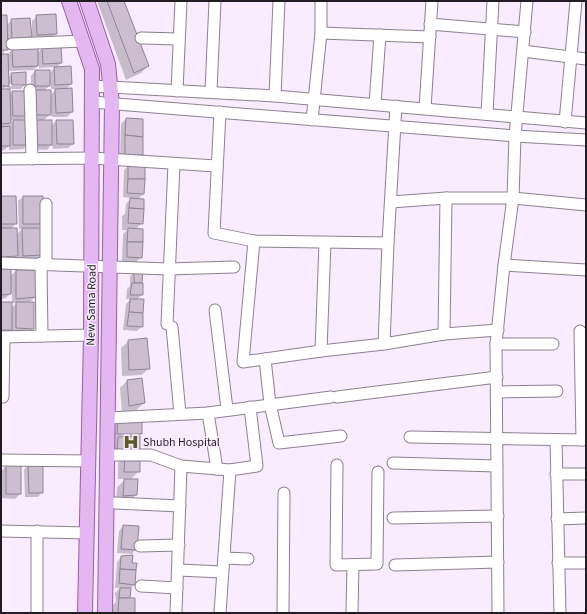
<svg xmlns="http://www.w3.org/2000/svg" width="587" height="614" font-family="'Source Sans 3',sans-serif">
<rect width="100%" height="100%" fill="#f9ecfe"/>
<g fill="#0003" fill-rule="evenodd">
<path d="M97,1h26l25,65 -7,7 -15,7z"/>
<path d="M1,16l5,10 6,-6 19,14h1v-13l5,-5 19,18 -5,4 -19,1v-4l-6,6 -19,2v6l-6,6 7,-1 4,-4 25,3 6,-5 18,15 -5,5 15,16 -5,5 6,23 -5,5h-15v-4l-9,8 8,5 5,-5 17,23 -5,4 -15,1 -1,-5 -5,6 -15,-1v-23l7,-7h-8v-43l4,-5 14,3 6,-7 -16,1v-3l-6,5 -25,1v7l4,-4 13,10 -4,5h-12v7l4,-4 14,23 -5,6 6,24 -5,4 -14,1v-4l-5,4 -3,1zM7,84h15v2h-15v4h-4l4,-4zM51,84v5h5l-6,7 -6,-5zM10,120h4l-4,5z"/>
<path d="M126,119l16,36 -5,4h-17l1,-35z"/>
<path d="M129,165l14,29 -6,6 5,23 -7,7 6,27 -5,5 -14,-1 1,-27 4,-4h-5v-14l3,-2 1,-10 5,-6 -8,-1 1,-27z"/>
<path d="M1,197l15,26 -5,6 5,6 7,-7 -4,1 -1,-28 5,-4h19l1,26 -6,6 5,26 -5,5h-19v-6l-6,6 -11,1z"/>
<path d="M1,267l9,9 6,-5 19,26 -6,6 4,25 -4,5h-17v-4l-5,5h-6v-31l10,5 6,-5h-5v-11l-6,6 -5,1z"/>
<path d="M135,272h7v22l-5,6 5,26 -5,5 -14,-1 3,-26 5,-5h-5l1,-10 3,-3v-10z"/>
<path d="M129,341l20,27 -7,7 -20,1 -1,-28z"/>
<path d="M141,379l3,24 -8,7 -14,2 -2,-24 7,-7z"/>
<path d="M118,421l23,13 -3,3 1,34 -9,9 6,15 -7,7h-13l1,-15 9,-8h-8v-16l5,-4h-12v-14l4,-4h-4v-13z"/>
<path d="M29,465l13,27 -4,5h-13l-1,-28z"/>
<path d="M6,466h14v28l-5,5 -13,-1v-4l-1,1v-28v4z"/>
<path d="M123,526l13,23 -4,5 -15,-1 2,-22z"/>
<path d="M121,557l10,7 3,21 -4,4 -1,9 5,15h-22v-7l4,-4 -1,-9 5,-5h-5l2,-26z"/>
</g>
<g fill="#ccbed0" stroke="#908494">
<path d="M107,1h17l25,65 -15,7z"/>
<path d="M56,14l1,20 -20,1 -1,-20z"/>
<path d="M1,15h6l1,35h-7z"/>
<path d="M30,18l2,19 -20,2 -1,-20z"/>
<path d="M61,46l1,17 -19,1 -1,-17z"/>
<path d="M38,48v18l-25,1 -1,-18z"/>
<path d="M1,54h7l1,32h-8z"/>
<path d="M71,66l1,18 -17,1 -1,-18z"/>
<rect x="35" y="70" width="15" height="16"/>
<path d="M26,72v13h-14l-1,-12z"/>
<path d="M72,88l1,24 -17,1 -1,-24z"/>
<path d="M1,89h9l1,34 -10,1z"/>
<rect x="35" y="90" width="16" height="25"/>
<path d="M12,91h16v25h-15z"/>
<path d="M126,118l17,1v18l-18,-2z"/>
<path d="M13,120h15l1,25h-16z"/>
<rect x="36" y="120" width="16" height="25"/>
<path d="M56,120h17l1,24h-17z"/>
<path d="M10,126v20h-9v-19z"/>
<path d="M125,135l18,2v18h-18z"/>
<path d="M128,164l17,1v14h-17z"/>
<path d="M128,179h17l-1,15 -17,-1z"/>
<path d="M1,196h15l1,28h-16z"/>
<path d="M23,196h20l1,28h-21z"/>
<path d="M130,198l14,1v10l-15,-1z"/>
<path d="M129,208l15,1 -1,15 -15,-1z"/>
<path d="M1,228h16l1,28 -17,1z"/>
<path d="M22,228h20l1,27 -20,1z"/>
<path d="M128,228l15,1v13h-16z"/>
<path d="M127,242h16l-1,16 -15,-1z"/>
<path d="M1,266h10v28l-10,1z"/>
<path d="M16,270h20v27l-20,2z"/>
<path d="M134,271h9l-1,12h-8z"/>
<path d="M132,283h11v12h-13z"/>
<path d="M130,299h14l-1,14 -14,-1z"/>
<rect x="1" y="302" width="11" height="28"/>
<path d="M16,302h18v27l-18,-1z"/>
<path d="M129,312l14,1v14l-16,-1z"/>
<path d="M147,338l3,31 -21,1 -1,-30z"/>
<path d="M142,378l3,25 -16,3 -2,-26z"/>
<path d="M118,420l24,1v13h-25z"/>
<path d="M140,436v16h-23l1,-15z"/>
<path d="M125,455l15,1v16h-16z"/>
<path d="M28,464h15v29h-14z"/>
<rect x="6" y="465" width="15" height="29"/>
<path d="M124,479h14l-1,16 -14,1z"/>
<path d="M123,525l16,1 -2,24 -16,-1z"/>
<path d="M133,555l-1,8h5l-1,7 -16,-1 1,-13z"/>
<path d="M120,569l16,1 -1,15 -16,-2z"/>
<path d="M120,588h11l-1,10h-11z"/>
<path d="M119,598h16v15h-17z"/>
</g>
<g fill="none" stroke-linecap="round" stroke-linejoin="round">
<defs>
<g id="minor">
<path d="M430,24l95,8"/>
<path d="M321,33l109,4"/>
<path d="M141,38l38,1"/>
<path d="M12,44l71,-3"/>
<path d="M523,51l63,8"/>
<path d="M92,86l183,10 311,27"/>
<path d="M30,90l2,69"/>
<path d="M177,91l4,-90"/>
<path d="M211,91l4,-90"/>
<path d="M275,96l4,-95"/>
<path d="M92,102l423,34 71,4"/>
<path d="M375,104l5,-69"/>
<path d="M425,108l7,-107"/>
<path d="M220,112l-6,121 40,8 134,2"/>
<path d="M487,114l6,-113"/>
<path d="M312,120l9,-87v-32"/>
<path d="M565,122l11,-121"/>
<path d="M1,159l91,-1 124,8"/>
<path d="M391,202l55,-4"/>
<path d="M254,241l-11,121 78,-11 63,-7 60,-10 54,-4"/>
<path d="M1,263l167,6 66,-2"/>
<path d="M41,263l1,73"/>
<path d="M46,263v-59"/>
<path d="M504,265l82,5"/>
<path d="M215,310l12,99"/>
<path d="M167,324l7,-160"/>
<path d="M172,327l8,87"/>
<path d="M580,331l2,109"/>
<path d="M444,334l2,-136h67l73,7"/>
<path d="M1,337l90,-2"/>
<path d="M384,344l4,-101 8,-137"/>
<path d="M496,344h57"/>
<path d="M321,351l4,-108"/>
<path d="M265,359l5,45 9,39 62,-7"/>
<path d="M497,392l60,-1"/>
<path d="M3,397l1,-60"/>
<path d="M337,397l160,-20"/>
<path d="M208,413l9,56"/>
<path d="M109,418l99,-5 123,-16"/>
<path d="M410,437l176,3"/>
<path d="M556,440l4,173"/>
<path d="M108,455h43l30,11 49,4 27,-4 -7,-59"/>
<path d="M1,460l88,1"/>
<path d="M393,463l104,3"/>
<path d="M337,465l-1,100 41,-1 1,-92"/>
<path d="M556,474h30"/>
<path d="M115,503l65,3"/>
<path d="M393,518l105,-2"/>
<path d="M557,519l29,-1"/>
<path d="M1,531l86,2"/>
<path d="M140,546l39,-1"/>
<path d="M224,558l24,1"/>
<path d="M558,563h28"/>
<path d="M395,565l103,-3"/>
<path d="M178,570l44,2"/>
<path d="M141,586l36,2"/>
<path d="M37,613v-82"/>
<path d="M176,613l5,-147"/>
<path d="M220,613l10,-143"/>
<path d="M283,613l1,-120"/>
<path d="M352,613l1,-48"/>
<path d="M498,613l-2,-269 8,-79 9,-67 2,-62 12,-135"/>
</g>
<g id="major">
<path d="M69,1l23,68 -1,266 -6,278"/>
<path d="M87,1l21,63 4,40 -7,509"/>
</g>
</defs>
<use href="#minor" stroke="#8c8090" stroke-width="13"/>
<use href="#major" stroke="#9461a4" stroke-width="16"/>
<use href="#minor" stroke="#fff" stroke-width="11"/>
<use href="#major" stroke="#e4b6f2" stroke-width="14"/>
</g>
<defs>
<symbol id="hospital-bare" viewBox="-9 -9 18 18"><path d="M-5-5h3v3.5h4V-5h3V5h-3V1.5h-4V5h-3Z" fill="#5c5b28" stroke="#f9ecfe" stroke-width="2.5" paint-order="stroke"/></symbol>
</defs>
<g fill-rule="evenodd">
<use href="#hospital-bare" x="120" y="431" width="22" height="22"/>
</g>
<g text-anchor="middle" stroke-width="3" stroke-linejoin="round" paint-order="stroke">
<g font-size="12" fill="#221d23" stroke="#f9ecfe">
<text transform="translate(91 305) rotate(-89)" y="4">New Sama Road</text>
</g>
<g font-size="12" fill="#221d23" stroke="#f9ecfe" text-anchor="start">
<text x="143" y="446">Shubh Hospital</text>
</g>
</g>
<rect width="587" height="614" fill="none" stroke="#221d23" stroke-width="4"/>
</svg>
